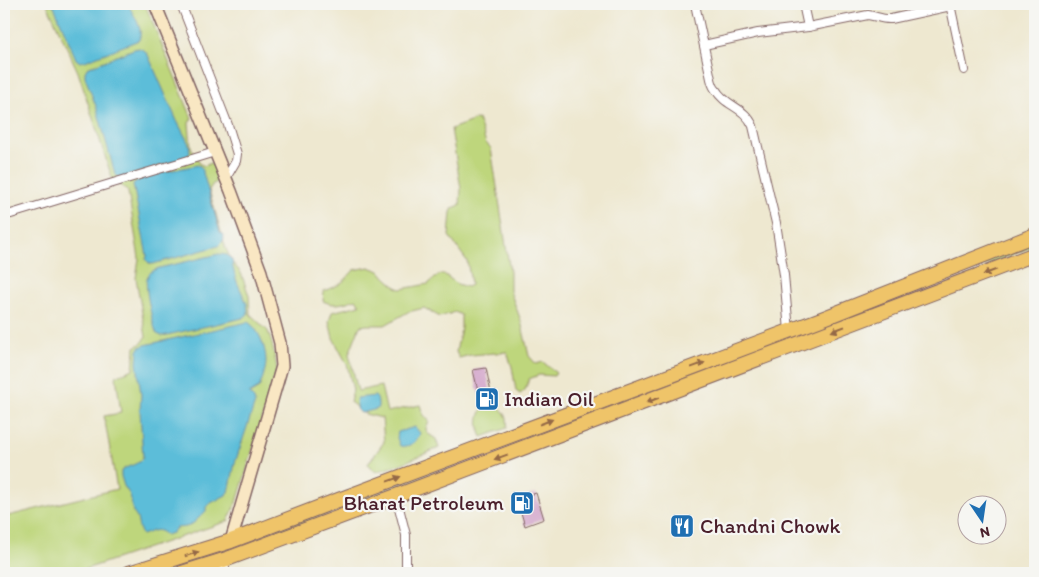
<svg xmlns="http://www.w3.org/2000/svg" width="1039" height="577" font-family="Itim,sans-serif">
<rect width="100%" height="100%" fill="#f6f6f2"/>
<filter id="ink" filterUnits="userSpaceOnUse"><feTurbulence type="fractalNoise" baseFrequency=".02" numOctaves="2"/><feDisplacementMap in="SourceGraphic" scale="10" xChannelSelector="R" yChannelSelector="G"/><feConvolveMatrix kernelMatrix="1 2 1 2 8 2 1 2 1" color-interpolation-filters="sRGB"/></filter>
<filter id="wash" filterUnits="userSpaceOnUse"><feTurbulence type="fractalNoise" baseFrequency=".0096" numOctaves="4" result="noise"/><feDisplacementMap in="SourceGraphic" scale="20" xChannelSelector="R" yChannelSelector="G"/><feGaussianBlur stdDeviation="1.12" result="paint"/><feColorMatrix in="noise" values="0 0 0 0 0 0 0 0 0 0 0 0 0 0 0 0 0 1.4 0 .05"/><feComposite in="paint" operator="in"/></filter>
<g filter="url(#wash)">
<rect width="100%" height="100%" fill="#eee8d0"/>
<g fill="#bed67b" stroke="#847a53">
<path d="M47,4h98l47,114 -3,5 2,24 9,17 5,2 5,-3 4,2 5,16 -6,3 -4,6 17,59 6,13 9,11 5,14 3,9 1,18 18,17 4,13 5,24 -39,131 -10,22 -154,52h-70v-56l113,-28 -13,-73 17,-3 -5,-37 17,-7 2,-22 8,-5 3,-5 -10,-59 3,-20 -11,-66 -2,-3 -13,-8 -35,-109z"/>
<path d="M478,119l8,24 5,5 19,124v19l11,30 8,35 7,8 7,-2 13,11 -2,3 -15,-1 -10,4 -4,11 -5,4 -4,-3 -4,-24 -5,-15 -36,3 -12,3 -3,-6 5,-24v-13l-6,-3 -15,5 -16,-9 -16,4 -23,13h-18l-7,1 -11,28 9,37 23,-5 6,26 33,-7 3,9 6,7 -3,7 1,5 9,6 3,9 -41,17 -22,7 -6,-5 -2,-3 16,-22 -2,-24 -17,-4 -15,-12 3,-12 -6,-26 -14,-26 -4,-17 3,-9 28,-7 -4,-6c-12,4 -21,8 -33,2l1,-10 14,-6 7,-5 9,-10 15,-3 11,4 5,6 11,10 5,2 27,-5 12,-10h4l13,10 10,3 4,-2 -1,-8 -3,-16 -18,-25 2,-24 2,-4 7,-3 1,-16 -10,-60z"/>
<path d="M1035,239v7l-532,203 -246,92h-4l-3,-2z"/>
<path d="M493,405c11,3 16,12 14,23l-25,9c-5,-11 -5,-21 2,-30z"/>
<path d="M229,548l-1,2 -5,3 -64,20h-19z"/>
</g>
<g fill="#5bbdd9" stroke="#526e82">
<path d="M53,4h75c5,11 16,24 11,36l-54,21 -5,1 -4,-3z"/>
<path d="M139,48l5,2 4,5 29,66 12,23 1,9 -3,4 -65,21 -4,-1 -3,-3 -18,-65 -12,-32v-5l2,-4 47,-19z"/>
<path d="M197,165l3,1 2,3 18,63 3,3 1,4 -2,3 -4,4 -65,18h-3l-4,-4 1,-4 -14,-72c10,-10 48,-15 64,-19z"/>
<path d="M219,254l8,1 5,5 1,8 4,14 10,22 1,10 -5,4 -76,17 -5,1 -5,-2c-4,-8 -13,-48 -10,-56 2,-6 7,-8 12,-10z"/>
<path d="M248,322c11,7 18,26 18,39 0,9 -4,19 -7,27l-10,6 5,5 1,4 -20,60 -6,29 -3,3 -17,9 -3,3v4c-6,5 -11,12 -17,15 -5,2 -8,1 -13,2l-4,5 -6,2c-9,-8 -13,-4 -24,0l-3,-7 -2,-10 -4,-6 -3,-17 -6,-9 -3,-10v-5c7,-6 19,-6 22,-14l-3,-46 1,-16 -4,-32 1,-12 2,-4 5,-2z"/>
<path d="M375,396c3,2 4,10 2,13l-15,4 -4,-2 -2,-11 1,-2z"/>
<path d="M415,427l5,6c-2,9 -12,15 -20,13l-3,-8 1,-6z"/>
</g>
<g id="blocks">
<g fill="#d4a8cc">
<path d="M486,368l5,24 -12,3 -6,-25z"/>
<path d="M536,493l8,26 -19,7 -8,-27z"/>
</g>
</g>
</g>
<g filter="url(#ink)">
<use href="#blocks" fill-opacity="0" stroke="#836565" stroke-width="1"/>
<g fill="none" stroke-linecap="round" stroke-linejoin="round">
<defs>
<g id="street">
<path d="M181,4l47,121 9,29 -1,7 -10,17"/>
<path d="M695,4l16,75c1,4 2,8 5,11 9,16 29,17 37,36l23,97 8,52 5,56"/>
<path d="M803,4l5,23"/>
<path d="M950,4l14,66"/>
<path d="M704,45l54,-12 50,-6 60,-12c8,1 15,5 23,4l60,-13"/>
<path d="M4,215l7,-1 204,-62"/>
<path d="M396,496l10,39v38"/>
<path d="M223,573l4,-14"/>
</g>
<path id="secondary" d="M155,4l76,187 30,81 19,71 2,23 -51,175"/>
<g id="highway">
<path d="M129,573l102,-32 102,-39 491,-184 211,-83"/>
<path d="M182,573l45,-14 169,-63 639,-242"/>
</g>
</defs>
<use href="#street" stroke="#836565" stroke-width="10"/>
<use href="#secondary" stroke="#836565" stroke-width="14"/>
<use href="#highway" stroke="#836565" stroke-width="16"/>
<use href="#street" stroke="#fff" stroke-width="8"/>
<use href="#secondary" stroke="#f9e7c3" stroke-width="11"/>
<use href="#highway" stroke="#efc469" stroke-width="14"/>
</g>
<defs><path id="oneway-solid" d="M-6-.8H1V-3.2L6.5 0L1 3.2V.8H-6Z" transform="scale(1.25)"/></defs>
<g fill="#946947">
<use href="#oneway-solid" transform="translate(990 272) rotate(159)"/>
<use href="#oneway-solid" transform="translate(838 329) rotate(159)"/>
<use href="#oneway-solid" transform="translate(698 365) rotate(-20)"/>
<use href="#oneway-solid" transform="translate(653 400) rotate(159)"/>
<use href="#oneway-solid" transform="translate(546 422) rotate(-21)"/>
<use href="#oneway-solid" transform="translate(501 457) rotate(160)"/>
<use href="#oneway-solid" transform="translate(394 479) rotate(-20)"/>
<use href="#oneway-solid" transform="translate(192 554) rotate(-17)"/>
</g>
</g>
<defs>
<symbol id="fuel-square" viewBox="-11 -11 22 22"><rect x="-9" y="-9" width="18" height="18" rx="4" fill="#1f6fb2" stroke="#f6f6f2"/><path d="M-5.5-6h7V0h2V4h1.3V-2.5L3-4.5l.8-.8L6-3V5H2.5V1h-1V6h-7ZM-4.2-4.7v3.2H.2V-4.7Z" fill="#fff"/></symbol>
<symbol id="restaurant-square" viewBox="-11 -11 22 22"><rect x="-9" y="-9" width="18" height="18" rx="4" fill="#1f6fb2" stroke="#f6f6f2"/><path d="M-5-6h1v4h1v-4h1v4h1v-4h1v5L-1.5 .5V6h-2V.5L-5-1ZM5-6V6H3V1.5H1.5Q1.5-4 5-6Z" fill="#fff"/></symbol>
</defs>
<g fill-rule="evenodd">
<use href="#fuel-square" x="473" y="385" width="28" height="28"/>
<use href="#fuel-square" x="508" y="489" width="28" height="28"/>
<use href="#restaurant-square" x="668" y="512" width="28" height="28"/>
</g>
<g text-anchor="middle" stroke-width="4.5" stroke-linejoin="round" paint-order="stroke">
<g font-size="21" fill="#4a1f2b" stroke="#f6f6f2" text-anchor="start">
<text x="504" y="406">Indian Oil</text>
<text x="504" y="510" text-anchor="end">Bharat Petroleum</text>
<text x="700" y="533">Chandni Chowk</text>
</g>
</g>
<rect width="1039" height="577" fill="none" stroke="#f6f6f2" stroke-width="20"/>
<g transform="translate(982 520) rotate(167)"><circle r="24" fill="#f6f6f2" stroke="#b1a0a2"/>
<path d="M0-4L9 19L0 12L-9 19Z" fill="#1f6fb2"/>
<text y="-8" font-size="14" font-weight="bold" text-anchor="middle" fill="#4a1f2b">N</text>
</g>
</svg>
